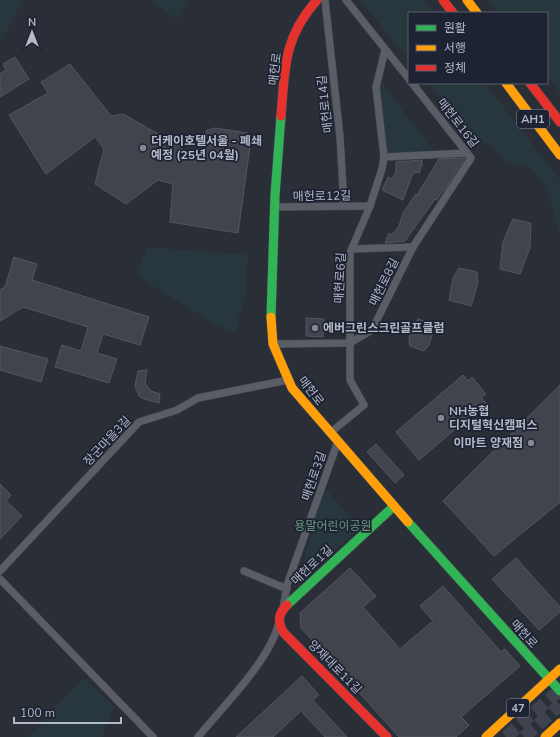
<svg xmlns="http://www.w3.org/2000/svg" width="560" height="737" font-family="'Nunito Sans','Noto Sans KR',sans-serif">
<rect width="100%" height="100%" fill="#2a2e37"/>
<g fill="#27373d">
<path d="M0,0h23l-23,43z"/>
<path d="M149,0h38l-10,19z"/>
<path d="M360,0h64l9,13h-24v47z"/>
<path d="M488,0h72v93l-13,-17v-63h-49z"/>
<path d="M380,80l55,73 -48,3 -8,-68z"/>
<path d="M428,83h57l75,97v51h-2c-3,-19 -14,-62 -36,-67 -5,-1 -11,1 -16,0l-8,-13 -31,-21z"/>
<path d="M148,247l100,8 -2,34 -11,44 -23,-10 -68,-43 -7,-8z"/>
<path d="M325,488l35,40 -61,53 -1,-3z"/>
<path d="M84,678l30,29 -12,30h-74z"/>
</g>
<g fill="#41444c" stroke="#52565f">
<path d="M15,57l14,22 -29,18v-23l6,-4 -3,-6z"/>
<path d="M70,64l41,52 12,-2 58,33 5,9 10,1 11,-27 8,-2 33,5 3,6 -13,94 -68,-11 3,-38 -15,-4 -32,24 -31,-20 9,-35 -9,-12 -49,37 -37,-59 39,-22 -7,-11z"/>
<path d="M465,158l-18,28 -11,14 -1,-1 -30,42 -20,2 4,-10 3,2 7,-9 4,-13 13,-19 1,1 22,-36z"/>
<path d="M422,160v6h-2v6l-7,1 -10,27 -21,-10 6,-13 4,2 4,-7v-10z"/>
<path d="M513,219l18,4 -1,25 -10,26 -20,-5 3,-27z"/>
<path d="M14,257l23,7 -5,16 117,37 -9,28 -37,-11 -6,19 20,6 -8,24 -54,-16 7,-22 19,6 7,-24 -65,-20 -23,14v-31l5,-3z"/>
<path d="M459,268l18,4 1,11 -7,23 -22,-6 4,-22z"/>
<path d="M306,318l18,1 -1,18 -17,-1z"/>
<path d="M418,319l14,5v11l-3,10 -5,6 -14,-5 -1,-8 3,-11z"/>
<path d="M0,346l48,13 -7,23 -41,-12z"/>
<path d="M147,370l-2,13 6,8 9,3 -1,9 -15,-4 -5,-3 -4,-10 3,-15z"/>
<path d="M463,375l5,6 4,-4 14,17 -5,4 5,5 -67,57 -23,-28z"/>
<path d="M560,385v117l-66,54 -51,-55z"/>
<path d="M376,444l28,31 -9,8 -28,-31z"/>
<path d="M0,484l11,11 -5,6 16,15 -22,23z"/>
<path d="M516,558l44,49v5l-21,18 -47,-51z"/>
<path d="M350,568l26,28 -13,11 37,42 33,-28 -13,-15 23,-20 58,66 4,-3 15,17 -59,51 8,8 -13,12h-57l-98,-109 -1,-15z"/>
<path d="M302,676l17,19 -6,5 34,37h-22l-24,-26 -28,26h-37z"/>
</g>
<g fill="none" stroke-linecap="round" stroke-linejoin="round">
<g stroke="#3f434d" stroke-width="13" stroke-dasharray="13 6" stroke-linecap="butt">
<path d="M506,737l54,-47"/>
<path d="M524,737l36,-32"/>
</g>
<defs>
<g id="street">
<path d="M325,0l15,137 4,69"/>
<path d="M346,0l63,79"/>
<path d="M384,157l83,-4"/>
<path d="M274,207l96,-1"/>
<path d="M352,249l61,-2"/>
<path d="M273,344l77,-1 22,-13 41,-83 58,-89 -59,-75"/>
<path d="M330,433l34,-28 -14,-25v-127l20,-47 12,-37 2,-12 -8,-70 9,-37"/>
<path d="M0,571l139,-149 38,-12 21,-12 90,-18"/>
<path d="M0,579l153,158"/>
<path d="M263,579l-19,-8 43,18"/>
<path d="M283,609l4,-24 51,-144"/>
<path d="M198,737c25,-31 72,-76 81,-115"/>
</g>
<g id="fast">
<path d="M271,317l4,-122 6,-79"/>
<path d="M408,522l152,169"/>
<path d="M287,605l107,-99"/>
</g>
<g id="slow">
<path d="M467,0l10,13"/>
<path d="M506,83l54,72"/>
<path d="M271,317l2,27 19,44 116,134"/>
<path d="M486,737l74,-68"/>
<path d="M545,737l15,-14"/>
</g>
<g id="jam">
<path d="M443,0l10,13"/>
<path d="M530,83l30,39"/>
<path d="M281,116c4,-47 2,-78 36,-116"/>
<path d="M287,605c-9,9 -10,17 -3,28l103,104"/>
</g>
</defs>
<use href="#street" stroke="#464950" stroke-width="8"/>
<use href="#fast" stroke="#464950" stroke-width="10"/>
<use href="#slow" stroke="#464950" stroke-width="10"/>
<use href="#jam" stroke="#464950" stroke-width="10"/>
<use href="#street" stroke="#5a5d65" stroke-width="7"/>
<use href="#fast" stroke="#30b455" stroke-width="9"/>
<use href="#slow" stroke="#ff9f0a" stroke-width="9"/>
<use href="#jam" stroke="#e5322d" stroke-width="9"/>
</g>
<g fill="#848895" stroke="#1d2332" stroke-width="1.5">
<circle cx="143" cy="148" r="4"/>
<circle cx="315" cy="328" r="4"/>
<circle cx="441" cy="418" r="4"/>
<circle cx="531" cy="443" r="4"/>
</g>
<g text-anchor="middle" stroke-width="3.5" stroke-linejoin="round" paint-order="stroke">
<g fill="#1d2332" stroke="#878c9b" stroke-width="1">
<rect x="517" y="110" width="32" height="18" rx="3"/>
<rect x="507" y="699" width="22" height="18" rx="3"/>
</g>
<g font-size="11" font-weight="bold" fill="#b4b9c8">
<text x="533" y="123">AH1</text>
<text x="518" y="712">47</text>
</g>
<g font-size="12" fill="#b4b9c8" stroke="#1d2332">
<text transform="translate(275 69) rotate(-83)" y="4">매헌로</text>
<text transform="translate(325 104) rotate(-97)" y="4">매헌로14길</text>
<text transform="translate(458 123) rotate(52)" y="4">매헌로16길</text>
<text transform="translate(322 196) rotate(-1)" y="4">매헌로12길</text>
<text transform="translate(340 278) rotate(-87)" y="4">매헌로6길</text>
<text transform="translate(384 282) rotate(-64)" y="4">매헌로8길</text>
<text transform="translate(311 391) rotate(52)" y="4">매헌로</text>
<text transform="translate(107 441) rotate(-47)" y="4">장군마을3길</text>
<text transform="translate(314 476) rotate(-71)" y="4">매헌로3길</text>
<text transform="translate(312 565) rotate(-43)" y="4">매헌로1길</text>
<text transform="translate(524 634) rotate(48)" y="4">매헌로</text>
<text transform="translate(335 667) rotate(45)" y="4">양재대로11길</text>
</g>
<g font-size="12" font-weight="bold" fill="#b4b9c8" stroke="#1d2332" text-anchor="start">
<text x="151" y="145">더케이호텔서울 - 폐쇄<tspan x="151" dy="14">예정 (25년 04월)</tspan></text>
<text x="323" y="332">에버그린스크린골프클럼</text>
<text x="449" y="415">NH농협<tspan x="449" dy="14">디지털혁신캠퍼스</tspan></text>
<text x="523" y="447" text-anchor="end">이마트 양재점</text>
</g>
<g font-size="12" fill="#6b997c" stroke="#1d2332">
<text x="333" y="530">용말어린이공원</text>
</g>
</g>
<rect x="408" y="12" width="140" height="72" fill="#1d2332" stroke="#595f6e"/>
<rect x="416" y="25" width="20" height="6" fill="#30b455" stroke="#595f6e"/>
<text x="444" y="32" font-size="12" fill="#b4b9c8">원활</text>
<rect x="416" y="45" width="20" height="6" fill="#ff9f0a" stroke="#595f6e"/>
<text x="444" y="52" font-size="12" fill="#b4b9c8">서행</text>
<rect x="416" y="65" width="20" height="6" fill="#e5322d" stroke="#595f6e"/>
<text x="444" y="72" font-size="12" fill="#b4b9c8">정체</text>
<g transform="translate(32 32)" stroke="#1d2332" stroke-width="3" paint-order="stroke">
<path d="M0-3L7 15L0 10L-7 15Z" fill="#b4b9c8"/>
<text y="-6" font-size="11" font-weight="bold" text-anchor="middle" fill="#b4b9c8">N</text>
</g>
<path d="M14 717v6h107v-6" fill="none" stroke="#b4b9c8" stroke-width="2"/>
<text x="20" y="717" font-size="12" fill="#b4b9c8" stroke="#1d2332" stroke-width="3" paint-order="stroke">100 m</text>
</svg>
